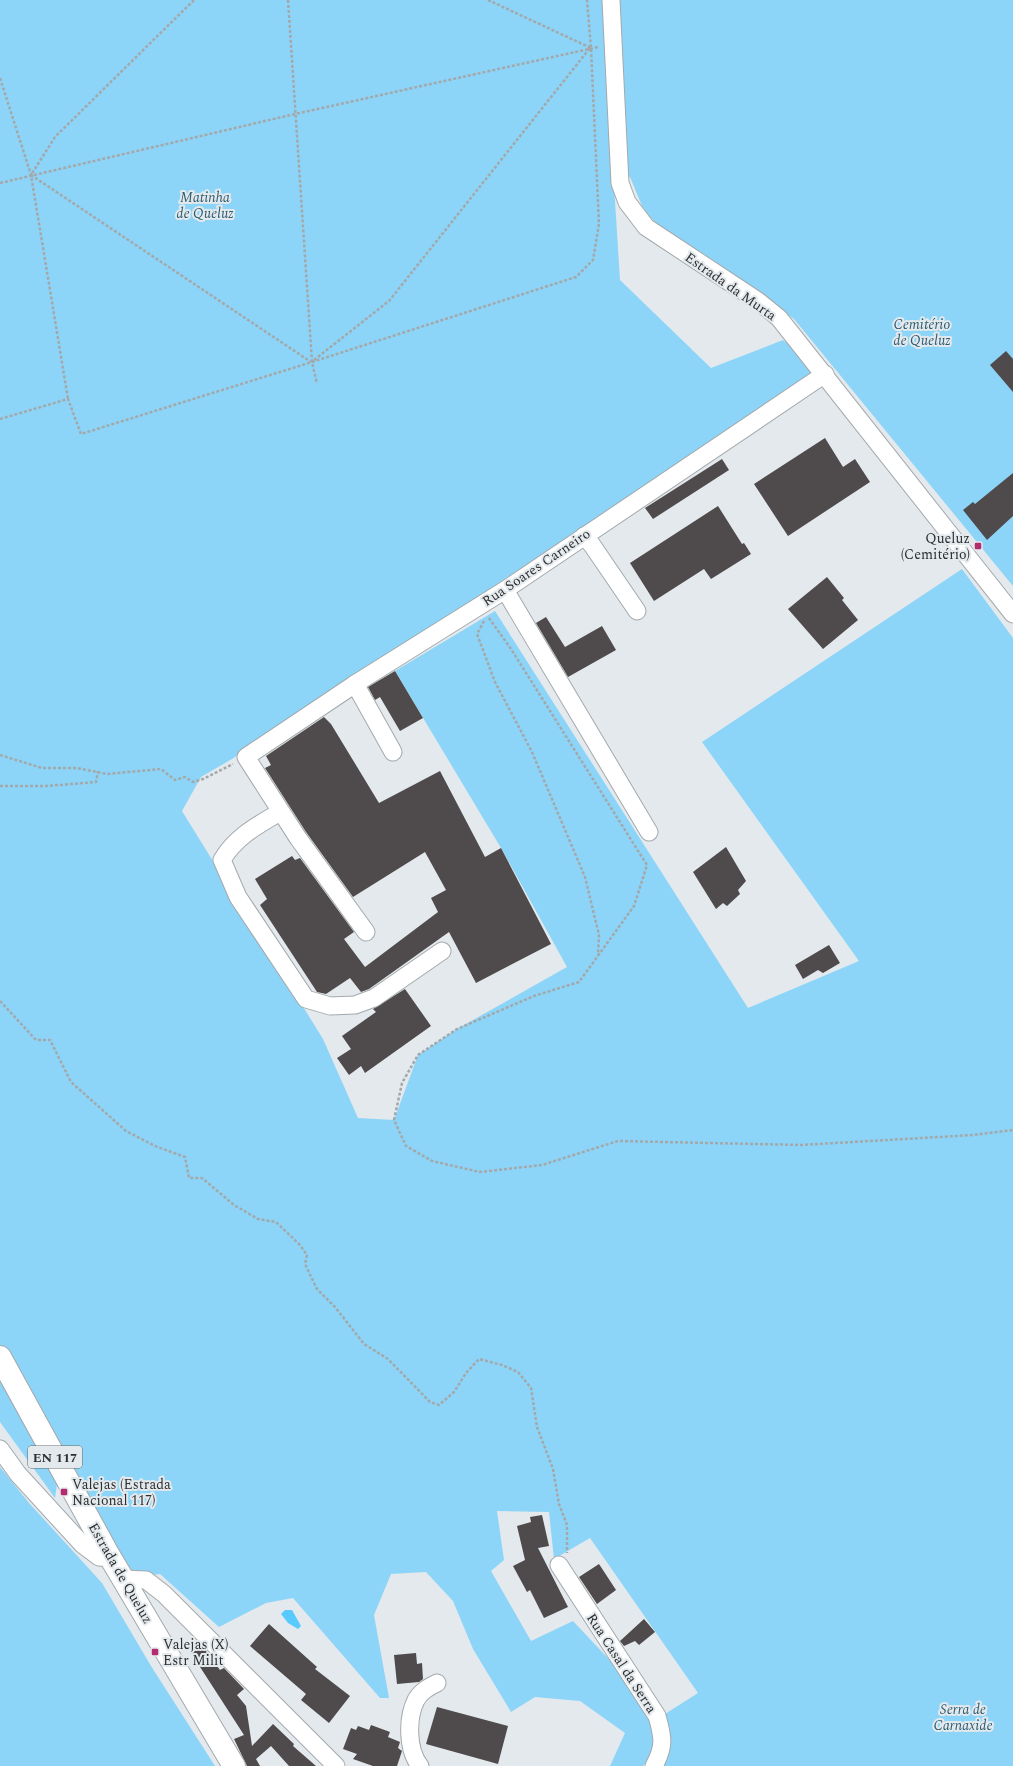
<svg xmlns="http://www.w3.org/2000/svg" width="1013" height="1766" font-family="Spectral,serif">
<rect width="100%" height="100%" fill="#e3e9ec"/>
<g fill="#8dd5f8">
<path d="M0,0h1013v586l-219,-267 -123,-82 -21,-20 -8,-11 -12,-29 -17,-8 7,111 91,88 72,-28 42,34 -13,2 -580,383 -31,18 -19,34 141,228 35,79 36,2 24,-65 39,-26 110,-62 -66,-119 -106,-177 100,-60 253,397 111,-47 -157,-219 260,-173 51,69v1128h-354l11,-28v-9l-5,-15 33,-21 -108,-155 -36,21 -5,-47 -52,-1 7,49 -13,11 40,70 42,-20 46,49 33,48 4,33 -13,15h-33l15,-33 -45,-32 -45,-4 -24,15 -38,-63 -20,-48 -27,-29 -35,2 -17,41 15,83h-9l-87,-100 -27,5 -47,24 -59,-53 -36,5 -124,-222z"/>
<path d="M0,1371l58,106 -3,21 -55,-76z"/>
<path d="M0,1467l29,36 73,80 49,83 64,100h-215z"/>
</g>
<path fill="#59cafd" d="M285,1610h7l9,16 -3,3 -10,-6 -7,-9z"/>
<g fill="#4f4a4b">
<path d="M1006,351l7,8v33l-23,-27z"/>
<path d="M825,438l18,29 12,-8 15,23 -82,54 -34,-52z"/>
<path d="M722,459l7,11 -76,49 -8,-11z"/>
<path d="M1013,473v43l-26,24 -24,-30 10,-8 2,2z"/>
<path d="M718,506l24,38 2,-1 7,11 -40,25 -7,-10 -50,32 -24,-38z"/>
<path d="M827,577l17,21 -2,2 16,20 -35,29 -35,-40z"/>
<path d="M546,617l19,30 37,-21 14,24 -48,27 -32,-54z"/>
<path d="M395,671l28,47 -23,13 -20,-34 -5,3 -7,-13z"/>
<path d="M324,717l7,7 48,79 61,-32 45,86 16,-9 50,96 -75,39 -27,-51 -80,57 -8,3 -11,-14 -24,16 -9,-2 -57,-87 7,-6 -12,-20 37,-23 3,4 5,-2 54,74 -10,7 21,28 73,-55 -7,-14 15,-8 -21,-38 -72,45 -47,-65 -41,-64 6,-3 -5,-9z"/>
<path d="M726,847l20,34 -8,9 2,4 -13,12 -4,-3 -7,6 -23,-37z"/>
<path d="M829,945l11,18 -17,10 -5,-3 -15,9 -8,-14z"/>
<path d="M405,989l26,37 -66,47 -4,-7 -12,9 -12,-17 14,-9 -9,-13 34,-24 -3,-3z"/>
<path d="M542,1515l7,31 -11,2 30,59 -24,11 -14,-28 -3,2 -14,-26 12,-6 -8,-34 14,-4 -1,-5z"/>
<path d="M599,1564l17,26 -19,14 -18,-27z"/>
<path d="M644,1619l11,13 -16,13 -4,-4 -11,5 -4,-5z"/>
<path d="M269,1624l48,43 -2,2 35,27 -21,27 -28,-23 5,-6 -56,-48z"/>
<path d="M203,1647l17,23 4,-2 20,21 -7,6 9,11 6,40 21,-22 21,20 -1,2 23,20h-27l-18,-20 -15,13 4,7h-13l-13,-27 10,-4 -53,-82z"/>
<path d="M416,1653l1,11 5,-1 1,16 -4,3 -22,2 -3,-29z"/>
<path d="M437,1707l71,19 -10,38 -72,-20z"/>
<path d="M371,1725l19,7 -2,5 12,5 -2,6 4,3 -5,15h-24l-20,-7 4,-5 -14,-5 8,-21 5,2 2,-4 11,4z"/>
</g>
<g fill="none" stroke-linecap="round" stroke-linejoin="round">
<defs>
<g id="minor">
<path d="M611,0l9,183 7,19 19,25 112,74 21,17 234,296"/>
<path d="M584,536l8,9 45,66"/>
<path d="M505,590l144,242"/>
<path d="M355,684l38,68"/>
<path d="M280,812c-22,13 -45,25 -58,48l16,37 68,102 24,7 25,-1 19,-7 68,-47"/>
<path d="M366,932l-68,-94 -52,-81 109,-73 150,-94 320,-216"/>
<path d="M0,1449l18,25 65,71 16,12 12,1"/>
<path d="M559,1565l98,151c6,21 8,30 -3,50"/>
<path d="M124,1579l22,1 18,14 172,172"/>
<path d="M420,1766c-13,-16 -13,-48 -4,-66 5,-9 13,-13 21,-17"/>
</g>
<path id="major" d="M0,1357l107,195 127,214"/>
</defs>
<use href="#minor" stroke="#a3a9ac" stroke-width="19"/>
<use href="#major" stroke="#a3a9ac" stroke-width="24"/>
<g stroke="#a3a8aa" stroke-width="2.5" stroke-dasharray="3 2" stroke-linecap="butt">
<path d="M194,0l-139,137 -24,38 280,187"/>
<path d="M288,0l24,362 5,22"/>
<path d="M488,0l103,48"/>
<path d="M0,78l31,97 37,224"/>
<path d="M0,183l295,-69 303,-67"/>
<path d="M314,360l75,-59 201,-253"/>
<path d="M0,419l68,-20 13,35 231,-72 264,-85 17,-17 6,-36 -8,-176 -4,-48"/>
<path d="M489,618l22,31 136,216 -13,41 -55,76 -45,14 -77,33 -39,26 -16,28 -8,37 12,26 26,15 48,11 62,-7 76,-24 183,4 172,-10 40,-5"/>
<path d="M484,621l-7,13 18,48 37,70 53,125 14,58 -1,20"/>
<path d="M0,755l42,13h35l30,6 54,-5 14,11 10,-3 8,5 10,-3 30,-15"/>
<path d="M0,786h46l50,-4 2,-11"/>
<path d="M0,1001l36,39h14l21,42 55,49 29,15 30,11 4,21h13l32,27 24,14 18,3 24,23 7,10 -2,9 12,25 18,18 29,37 24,15 42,43 9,3 15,-13 12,-19 13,-14 23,6 16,7 13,16 6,39 16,42 6,35 8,21v28"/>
</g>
<use href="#minor" stroke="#fff" stroke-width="17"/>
<use href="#major" stroke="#fff" stroke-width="22"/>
</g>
<g fill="#b32c70" stroke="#e3e9ec" stroke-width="1.5">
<rect x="974" y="542" width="8" height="8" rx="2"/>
<rect x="60" y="1488" width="8" height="8" rx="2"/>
<rect x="151" y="1648" width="8" height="8" rx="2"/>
</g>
<g text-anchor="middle" stroke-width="4" stroke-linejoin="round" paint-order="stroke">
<rect fill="#e3e9ec" stroke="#636668" stroke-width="1" x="28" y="1446" width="54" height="22" rx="3"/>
<g font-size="13" font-weight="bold" fill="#2c2e2f">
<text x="55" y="1462">EN 117</text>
</g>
<g font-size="14" font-style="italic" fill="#2d5b71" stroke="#e3e9ec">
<text x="205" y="202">Matinha<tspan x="205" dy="16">de Queluz</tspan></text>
<text x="922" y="329">Cemitério<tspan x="922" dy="16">de Queluz</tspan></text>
<text x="963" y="1714">Serra de<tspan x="963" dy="16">Carnaxide</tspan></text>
</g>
<g font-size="14" fill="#2c2e2f" stroke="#e3e9ec">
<text transform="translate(731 286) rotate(35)" y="5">Estrada da Murta</text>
<text transform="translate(536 567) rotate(-34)" y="5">Rua Soares Carneiro</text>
<text transform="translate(121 1573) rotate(60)" y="5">Estrada de Queluz</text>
<text transform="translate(622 1663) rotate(57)" y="5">Rua Casal da Serra</text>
</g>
<g font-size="14" fill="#2c2e2f" stroke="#e3e9ec" text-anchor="start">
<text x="970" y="543" text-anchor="end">Queluz<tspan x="970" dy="16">(Cemitério)</tspan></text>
<text x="72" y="1489">Valejas (Estrada<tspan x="72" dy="16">Nacional 117)</tspan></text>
<text x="163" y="1649">Valejas (X)<tspan x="163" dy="16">Estr Milit</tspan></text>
</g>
</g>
</svg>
